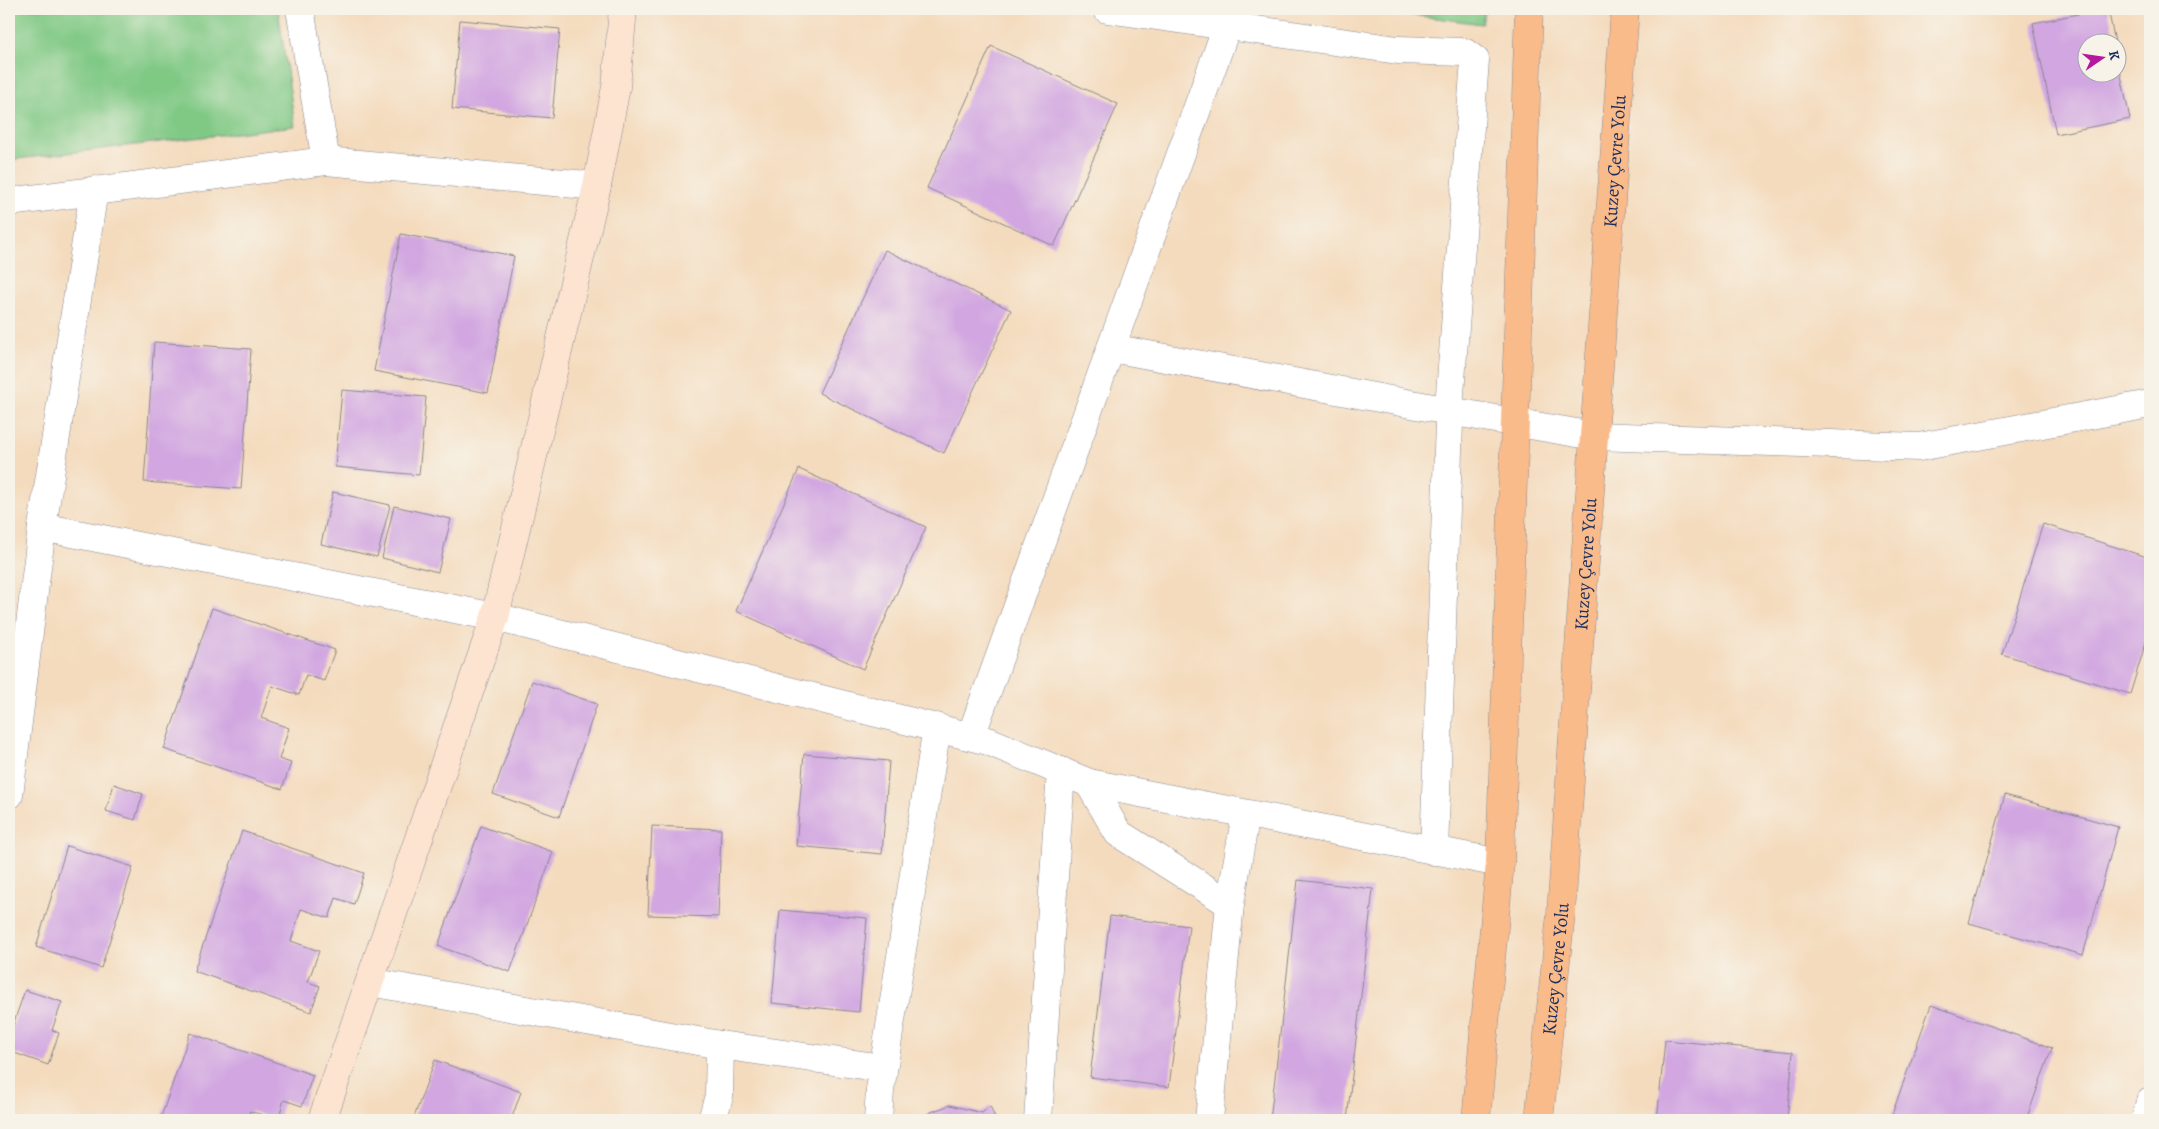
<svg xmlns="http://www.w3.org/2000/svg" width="2159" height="1129" font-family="Alegreya,serif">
<rect width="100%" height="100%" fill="#f7f3e8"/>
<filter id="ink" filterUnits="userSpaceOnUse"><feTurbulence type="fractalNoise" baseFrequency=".02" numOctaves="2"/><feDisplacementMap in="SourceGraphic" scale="10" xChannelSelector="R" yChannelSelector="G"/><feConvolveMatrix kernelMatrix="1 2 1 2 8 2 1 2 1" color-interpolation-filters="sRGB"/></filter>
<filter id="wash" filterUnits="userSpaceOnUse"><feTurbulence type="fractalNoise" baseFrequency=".0096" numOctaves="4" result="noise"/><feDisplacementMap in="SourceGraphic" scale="20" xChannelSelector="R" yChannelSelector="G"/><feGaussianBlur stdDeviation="1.12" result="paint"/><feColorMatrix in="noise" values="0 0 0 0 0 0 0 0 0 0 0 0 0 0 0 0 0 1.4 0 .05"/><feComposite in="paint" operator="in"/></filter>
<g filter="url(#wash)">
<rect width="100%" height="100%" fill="#f4dbbe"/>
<g fill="#80c985" stroke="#4e7c72">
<path d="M9,9h269l17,117 -286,34z"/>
<path d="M1366,9h119l-3,15z"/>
</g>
<g id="blocks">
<g fill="#d2a7e1">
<path d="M2103,9h5l7,33h-29v30h30l1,-16 13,63 -74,15 -23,-111z"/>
<path d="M460,20l100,9 -8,89 -100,-9z"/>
<path d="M991,46l127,58 -64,142 -127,-58z"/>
<path d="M401,234l113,22 -26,137 -114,-22z"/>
<path d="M885,250l126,60 -67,143 -125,-60z"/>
<path d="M154,342l97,7 -10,140 -97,-7z"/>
<path d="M342,390l84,7 -7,78 -84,-8z"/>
<path d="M799,469l127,58 -63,142 -127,-58z"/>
<path d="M333,492l57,13 -13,52 -56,-13z"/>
<path d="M394,506l57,13 -13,53 -56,-14z"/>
<path d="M2043,524l107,34v71l-20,65 -128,-40z"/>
<path d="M212,608l123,42 -11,31 -18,-6 -7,20 -27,-9 -11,32 28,10 -10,31 12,4 -9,26 -118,-40z"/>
<path d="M532,681l65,23 -38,113 -66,-23z"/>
<path d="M804,754l85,7 -7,93 -86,-8z"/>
<path d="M114,784l29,10 -8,26 -29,-9z"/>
<path d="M2005,795l113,32 -35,128 -114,-32z"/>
<path d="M481,826l72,26 -43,120 -72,-26z"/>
<path d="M652,826l69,3 -3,88 -70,-2z"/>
<path d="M242,831l122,42 -10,31 -18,-6 -7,20 -28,-9 -10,32 28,10 -11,31 12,4 -9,26 -117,-41z"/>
<path d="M67,846l66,21 -32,101 -65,-21z"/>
<path d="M1298,880l75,9 -26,231h-77z"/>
<path d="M780,910l87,8 -8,94 -87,-9z"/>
<path d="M1110,916l79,10 -20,161 -79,-10z"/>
<path d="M25,990l37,12 -10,28 7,3 -11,32 -39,-14v-14z"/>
<path d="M1931,1005l121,43 -26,72h-136z"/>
<path d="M190,1033l123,42 -11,31 -18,-6 -6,20 -28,-9 -3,9h-87z"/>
<path d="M1665,1040l128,12 -6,68h-130z"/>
<path d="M435,1060l86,32 -10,28h-98z"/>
<path d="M950,1105l32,8 8,-7 6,14h-77l12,-8z"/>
</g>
</g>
</g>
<g filter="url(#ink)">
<use href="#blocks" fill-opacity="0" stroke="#88858e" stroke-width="1"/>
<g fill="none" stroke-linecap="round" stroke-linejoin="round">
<defs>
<g id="street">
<path d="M300,9l26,152"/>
<path d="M1107,9l291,41 66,2 11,8 -25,334 -16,457"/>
<path d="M9,202l317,-41 271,25"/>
<path d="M1111,348l338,63 145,25 325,11 231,-43"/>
<path d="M42,527l453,90 493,124 101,42 411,80"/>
<path d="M971,736l256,-710"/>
<path d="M1089,783l29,50 112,71"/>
<path d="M9,795l33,-268 52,-337"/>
<path d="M370,982l350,63 -1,51 -7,24"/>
<path d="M720,1045l163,23"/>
<path d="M878,1120l2,-30 57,-363"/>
<path d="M1038,1120l23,-349"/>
<path d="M1209,1120l21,-216 16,-90"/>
<path d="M2146,1120l4,-18"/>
</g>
<path id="secondary" d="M322,1120l173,-503 102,-431 19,-99 7,-78"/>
<g id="primary">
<path d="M1476,1120l24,-257 29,-854"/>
<path id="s1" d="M1539,1120l22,-206 22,-325 42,-580"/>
</g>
</defs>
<use href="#street" stroke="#88858e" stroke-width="29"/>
<use href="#secondary" stroke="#88858e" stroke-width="29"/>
<use href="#primary" stroke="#88858e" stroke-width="29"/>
<use href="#street" stroke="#fff" stroke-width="28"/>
<use href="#secondary" stroke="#fde4d1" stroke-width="28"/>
<use href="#primary" stroke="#fabb8b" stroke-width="28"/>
</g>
</g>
<g text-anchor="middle" stroke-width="4" stroke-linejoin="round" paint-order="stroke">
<g font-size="19" fill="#1b2f5e" stroke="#f7f3e8">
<text dy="7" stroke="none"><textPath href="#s1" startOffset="962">Kuzey Çevre Yolu</textPath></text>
<text dy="7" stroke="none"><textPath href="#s1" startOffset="558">Kuzey Çevre Yolu</textPath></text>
<text dy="7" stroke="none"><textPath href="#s1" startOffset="152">Kuzey Çevre Yolu</textPath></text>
</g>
</g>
<rect width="2159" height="1129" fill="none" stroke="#f7f3e8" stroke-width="30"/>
<g transform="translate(2102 58) rotate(77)"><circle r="24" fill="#f7f3e8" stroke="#9fa5b1"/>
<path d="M0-4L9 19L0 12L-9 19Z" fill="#b5179e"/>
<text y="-8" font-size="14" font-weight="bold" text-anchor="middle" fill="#1b2f5e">K</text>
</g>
</svg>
